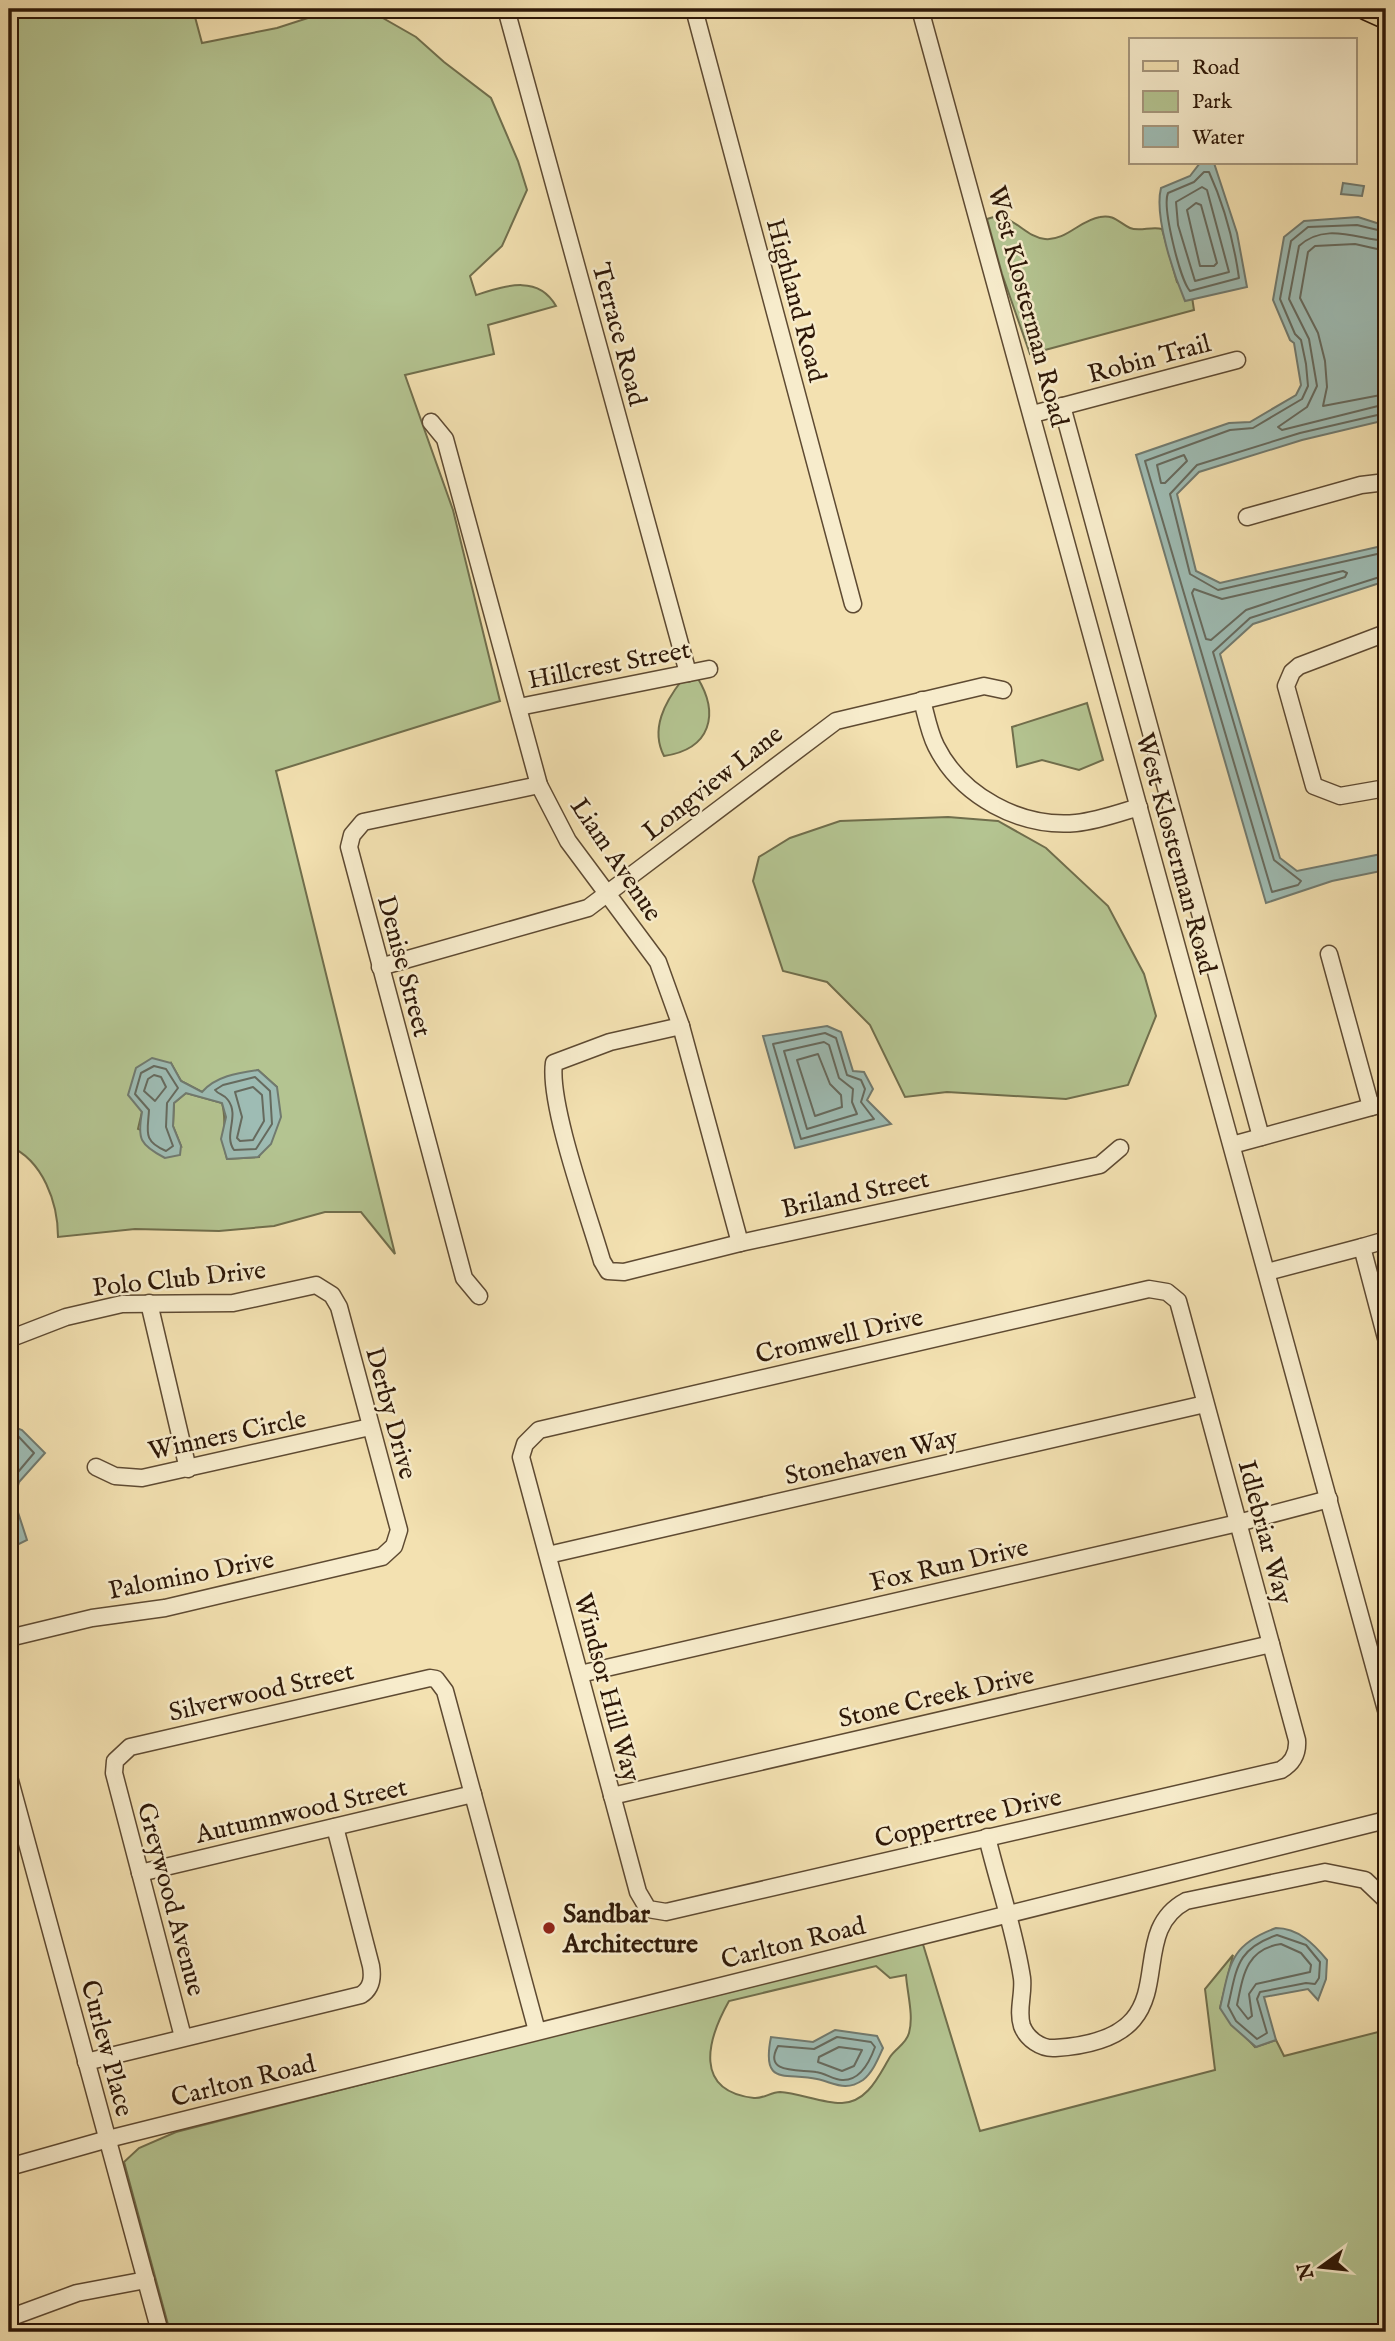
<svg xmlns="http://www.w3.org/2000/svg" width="1395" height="2341" font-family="'IM FELL English',serif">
<rect width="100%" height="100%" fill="#f3e1b1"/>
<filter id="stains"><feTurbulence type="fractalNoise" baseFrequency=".00286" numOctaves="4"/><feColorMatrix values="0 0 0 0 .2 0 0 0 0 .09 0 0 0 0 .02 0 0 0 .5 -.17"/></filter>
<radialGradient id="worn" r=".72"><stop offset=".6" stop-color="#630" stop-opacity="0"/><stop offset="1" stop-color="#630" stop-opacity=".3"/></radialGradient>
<g fill="#b4c491" stroke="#706e4c" stroke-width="2" fill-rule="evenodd">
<path d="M9,9h180l6,8 7,26 75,-15 34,-11v-8h56l49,28 28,25 47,36 27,63 9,29 -25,56 -32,30 6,19c29,-9 62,-21 80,11l-68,19 6,29 -89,21 48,135 47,191 -224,70 119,483 -34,-42h-36l-51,14 -55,5 -84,-2 -77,8c0,-34 -15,-77 -49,-91zM171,1063l10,18 21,11 56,-22 19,17 -18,70 -32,2c-7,-25 1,-34 -5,-56l-36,-10 -12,10 -1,23 8,20 -43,-17 4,-17z"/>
<path d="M997,216c20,3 29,21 48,23 21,2 35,-19 55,-22 14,-3 19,6 30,11 9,4 22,-2 32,1l15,53 15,15 2,13 -164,44 -28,-80 -15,-55z"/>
<path d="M697,677c23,37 14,72 -33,79 -14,-27 1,-54 18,-76z"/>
<path d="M1087,703l16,57 -24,10 -37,-10 -25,7 -5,-40z"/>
<path d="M948,817l50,4 48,27 62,58 36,68 12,42 -28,69 -62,14 -119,-7 -42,5 -35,-72 -43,-43 -44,-11 -30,-90 6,-24 31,-19 50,-17z"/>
<path d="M922,1941l58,190 235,-61 -10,-81 28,-34 -13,53 35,39 21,-7 8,16 102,-26v302h-1216l-46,-170 15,-14 37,-16zM876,1966l14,12 16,-3c1,17 8,41 3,58 -3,11 -13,15 -19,24 -11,18 -22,45 -48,46 -16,1 -44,-10 -62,-11 -9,0 -17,7 -26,6 -61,-7 -47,-58 -25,-97z"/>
</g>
<g fill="#9ebcb4" stroke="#717a6f" stroke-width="2">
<path d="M1200,163h14l23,70 10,54 -62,14c-12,-28 -31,-85 -24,-113l29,-12z"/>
<path d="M1343,183l21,3 -2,10 -21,-2z"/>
<path d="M1358,217l28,9v194l-84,20 -103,32 -22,22 19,77 24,12 166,-38v36l-133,43 -33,30 60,204 17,13 89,-18v17l-54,11 -66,22 -130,-448 93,-32 21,-1 46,-27 5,-10 -7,-42 -4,-3 -17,-40 11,-63 20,-16z"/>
<path d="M827,1026l14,6 12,39 11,1 9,17 -6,11 24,24 -96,24 -32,-112z"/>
<path d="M152,1058l19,5 10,18 21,11c14,-16 36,-19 56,-22l19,17 4,30 -10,27 -13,13 -31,2 -6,-20 5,-22 -4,-14 -36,-10 -12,10 -1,23 8,20 -1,9 -15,3c-25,-13 -28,-19 -23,-46l-14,-17 8,-27z"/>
<path d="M9,1425l13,5 23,23 -26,29 -5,18 13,40 -18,9z"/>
<path d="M1276,1928c22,0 38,16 51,32l-1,19 -8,21 -10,-11 -44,8 12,43 -20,7 -25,-22 -11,-17c10,-43 9,-63 56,-80z"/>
<path d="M835,2030l42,6 6,12c-5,11 -10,24 -20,32 -18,12 -28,3 -46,-1 -32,-7 -56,8 -46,-42l42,5z"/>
</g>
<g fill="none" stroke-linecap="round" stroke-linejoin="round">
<g stroke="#666a5e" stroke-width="2">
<path d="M1204,172h5c15,33 25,71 30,106l-49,13c-10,-11 -28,-84 -22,-98l26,-11z"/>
<path d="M1202,187l5,3 22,82 -34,9 -17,-56 -2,-23z"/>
<path d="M1196,203l5,2 16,58 -3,3h-14l-13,-56z"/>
<path d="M1386,232l-29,-7 -49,2 -17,14 -11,58 15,35 6,6 5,24 2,22 -6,13 -49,29 -23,2 -85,31 127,431 26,-7 3,-4 -27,-21 -61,-208 37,-34 136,-43"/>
<path d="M1386,241c-29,-2 -61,-19 -87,5l-10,53 20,40 8,47 -10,21 -29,20 4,3 104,-26"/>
<path d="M1386,251l-31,-7 -40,2 -7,6 -8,46 18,35 7,28 2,26 -4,19 63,-12"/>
<path d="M1386,413l-86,20 -103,32 -27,29 20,80 28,16 168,-38"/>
<path d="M1184,455l3,6 -22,22h-4l-4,-18z"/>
<path d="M1343,571l4,2 -2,4 -99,33 -35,30 -5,-1 -14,-46 2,-4 28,10z"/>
<path d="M825,1033l11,5 11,37 14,5 4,9 -4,13 13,17 -73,20 -28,-95z"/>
<path d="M824,1042l5,3 10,33 14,11 -1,13 5,12 -50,15 -23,-78z"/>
<path d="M818,1054l12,30 11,11 1,12 -27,9 -18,-56z"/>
<path d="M154,1066l12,3 12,19 -11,15 -1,24 7,19 -7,5c-24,-10 -18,-20 -17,-41l-14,-16 6,-21z"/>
<path d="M154,1075l7,2 5,10 -11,14 -11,-10 4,-12z"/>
<path d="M255,1077l15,14 2,33 -16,25 -22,1c-11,-15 6,-34 -6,-50 -4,-6 -9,-5 -13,-10l8,-5z"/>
<path d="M253,1087l9,8 2,26 -11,19 -13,1 -3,-3 5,-21 -7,-25z"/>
<path d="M9,1433l9,3 16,17 -21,25 -4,15"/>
<path d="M1277,1935l29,10 14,17 -1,16 -4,6 -9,-1 -46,9 -3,7 10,34 -10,6 -21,-18 -8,-15c9,-38 8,-57 49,-71z"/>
<path d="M1281,1944l20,9 10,12 -1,7 -54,12 -7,10 3,22 -4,3 -11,-14c6,-29 9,-56 44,-61z"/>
<path d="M837,2037l34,5 4,5c-5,14 -15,34 -33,33 -8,0 -17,-7 -26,-8 -15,-3 -54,3 -38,-26l36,3z"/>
<path d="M839,2047l23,3 -8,16 -12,5 -24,-9 1,-5z"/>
</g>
<defs>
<g id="minor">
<path d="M506,9l182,664"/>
<path d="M694,9l159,595"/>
<path d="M920,9l466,1701"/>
<path d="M1062,406l199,731"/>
<path d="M1033,414l204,-54"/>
<path d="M431,422l14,17 94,346 29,56 90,121 23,64 59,217"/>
<path d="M1247,517l114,-32 25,-3"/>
<path d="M1386,633l-87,33 -7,6 -6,14 28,100 26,10 46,-8"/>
<path d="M922,700c4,15 7,32 14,46 25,50 84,82 140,77 21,-2 43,-10 63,-16"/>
<path d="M519,707l190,-38"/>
<path d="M1329,954l42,153"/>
<path d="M380,967l208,-59 248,-187 148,-35 19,4"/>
<path d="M681,1026l-71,16 -56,21c-6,41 35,153 48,198l6,10 16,1 116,-29 360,-78 20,-17"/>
<path d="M1232,1145l154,-42"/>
<path d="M1386,1240l-24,7 24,91"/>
<path d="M1267,1272l95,-25"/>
<path d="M1149,1289l18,3 11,9 119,439c1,13 -4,23 -16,30l-615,142 -18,-3 -10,-17 -117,-435 4,-13 14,-14z"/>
<path d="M479,1296l-15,-18 -115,-431 3,-12 11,-13 176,-37"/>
<path d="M149,1303l39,166"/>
<path d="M9,1339l57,-22 56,-13 111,-1 83,-18 16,10 7,12 60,223 -5,16 -12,11 -217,51 -73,10 -83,20"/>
<path d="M96,1467l19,9 27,2 228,-51"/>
<path d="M548,1555l657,-151"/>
<path d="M580,1674l658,-151 91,-24"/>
<path d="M9,1777l151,555"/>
<path d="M612,1796l659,-152"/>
<path d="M987,1837c11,46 28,94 35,141 2,15 -5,33 0,48 5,13 19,23 33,22 143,-9 62,-110 131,-147l139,-29 40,8 21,20"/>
<path d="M140,1873l333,-79"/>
<path d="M183,2037l-69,-264 1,-12 15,-14 300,-69 6,1 9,12 92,340"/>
<path d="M86,2062l275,-67c11,-7 12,-17 10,-29l-36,-139"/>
<path d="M9,2167l99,-28 1278,-319"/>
<path d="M9,2318l68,-25 69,-13"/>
</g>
<path id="major" d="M1366,9l20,9"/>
</defs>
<use href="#minor" stroke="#5e4a32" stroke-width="19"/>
<use href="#major" stroke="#2d1707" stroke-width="24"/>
<use href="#minor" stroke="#f7eccc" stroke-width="16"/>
<use href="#major" stroke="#f3e1b1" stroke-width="21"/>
</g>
<circle fill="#8f2418" stroke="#f7eccc" stroke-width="2.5" cx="549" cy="1928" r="7"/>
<g text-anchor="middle" stroke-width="5" stroke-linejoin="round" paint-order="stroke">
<g font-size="26" fill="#2d1707" stroke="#f7eccc">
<text transform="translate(797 300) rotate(75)" y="9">Highland Road</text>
<text transform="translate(1029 306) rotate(75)" y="9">West Klosterman Road</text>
<text transform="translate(620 334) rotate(75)" y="9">Terrace Road</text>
<text transform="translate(1149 358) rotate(-15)" y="9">Robin Trail</text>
<text transform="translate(609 664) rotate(-11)" y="9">Hillcrest Street</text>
<text transform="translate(712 782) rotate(-38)" y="9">Longview Lane</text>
<text transform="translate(1177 853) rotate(75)" y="9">West Klosterman Road</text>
<text transform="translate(617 859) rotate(56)" y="9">Liam Avenue</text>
<text transform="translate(405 966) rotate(75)" y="9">Denise Street</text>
<text transform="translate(855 1193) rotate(-12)" y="9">Briland Street</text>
<text transform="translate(179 1278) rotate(-6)" y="9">Polo Club Drive</text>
<text transform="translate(839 1335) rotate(-13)" y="9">Cromwell Drive</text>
<text transform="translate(392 1413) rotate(75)" y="9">Derby Drive</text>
<text transform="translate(227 1434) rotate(-12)" y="9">Winners Circle</text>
<text transform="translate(871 1456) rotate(-13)" y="9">Stonehaven Way</text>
<text transform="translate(1266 1532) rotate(75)" y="9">Idlebriar Way</text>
<text transform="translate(949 1564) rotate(-13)" y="9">Fox Run Drive</text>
<text transform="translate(191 1574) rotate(-11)" y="9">Palomino Drive</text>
<text transform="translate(608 1687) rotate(75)" y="9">Windsor Hill Way</text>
<text transform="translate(261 1691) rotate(-13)" y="9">Silverwood Street</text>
<text transform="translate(936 1696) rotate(-13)" y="9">Stone Creek Drive</text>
<text transform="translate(301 1810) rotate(-13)" y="9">Autumnwood Street</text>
<text transform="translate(968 1817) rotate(-13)" y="9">Coppertree Drive</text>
<text transform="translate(172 1899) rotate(75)" y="9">Greywood Avenue</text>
<text transform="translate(793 1942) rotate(-14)" y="9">Carlton Road</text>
<text transform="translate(108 2048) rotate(75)" y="9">Curlew Place</text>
<text transform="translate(243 2080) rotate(-14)" y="9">Carlton Road</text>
</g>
<g font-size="26" font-weight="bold" fill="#2d1707" stroke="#f7eccc" text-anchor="start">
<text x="563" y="1922">Sandbar<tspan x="563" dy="30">Architecture</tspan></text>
</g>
</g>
<rect width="1395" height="2341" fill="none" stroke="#f3e1b1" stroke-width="35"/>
<rect x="10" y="10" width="1374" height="2320" fill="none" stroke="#2d1707" stroke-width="3.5"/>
<rect x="18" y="18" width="1360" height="2306" fill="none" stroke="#2d1707" stroke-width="2"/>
<rect x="1129" y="38" width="228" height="126" fill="#f7eccc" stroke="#a6977d" stroke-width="2"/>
<rect x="1143" y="61" width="35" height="10" fill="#f3e1b1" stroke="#a6977d" stroke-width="2"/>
<text x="1192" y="74" font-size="21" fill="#2d1707">Road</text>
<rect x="1143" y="91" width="35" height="21" fill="#b4c491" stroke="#a6977d" stroke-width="2"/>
<text x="1192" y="108" font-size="21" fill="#2d1707">Park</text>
<rect x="1143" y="126" width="35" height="21" fill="#9ebcb4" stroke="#a6977d" stroke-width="2"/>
<text x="1192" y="144" font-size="21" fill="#2d1707">Water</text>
<g transform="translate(1321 2267) rotate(255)" stroke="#f7eccc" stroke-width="5" paint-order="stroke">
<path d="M0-5L12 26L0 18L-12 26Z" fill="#2d1707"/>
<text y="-10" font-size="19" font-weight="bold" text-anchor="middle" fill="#2d1707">N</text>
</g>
<rect width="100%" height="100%" filter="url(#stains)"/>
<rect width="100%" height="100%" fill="url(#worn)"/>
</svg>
